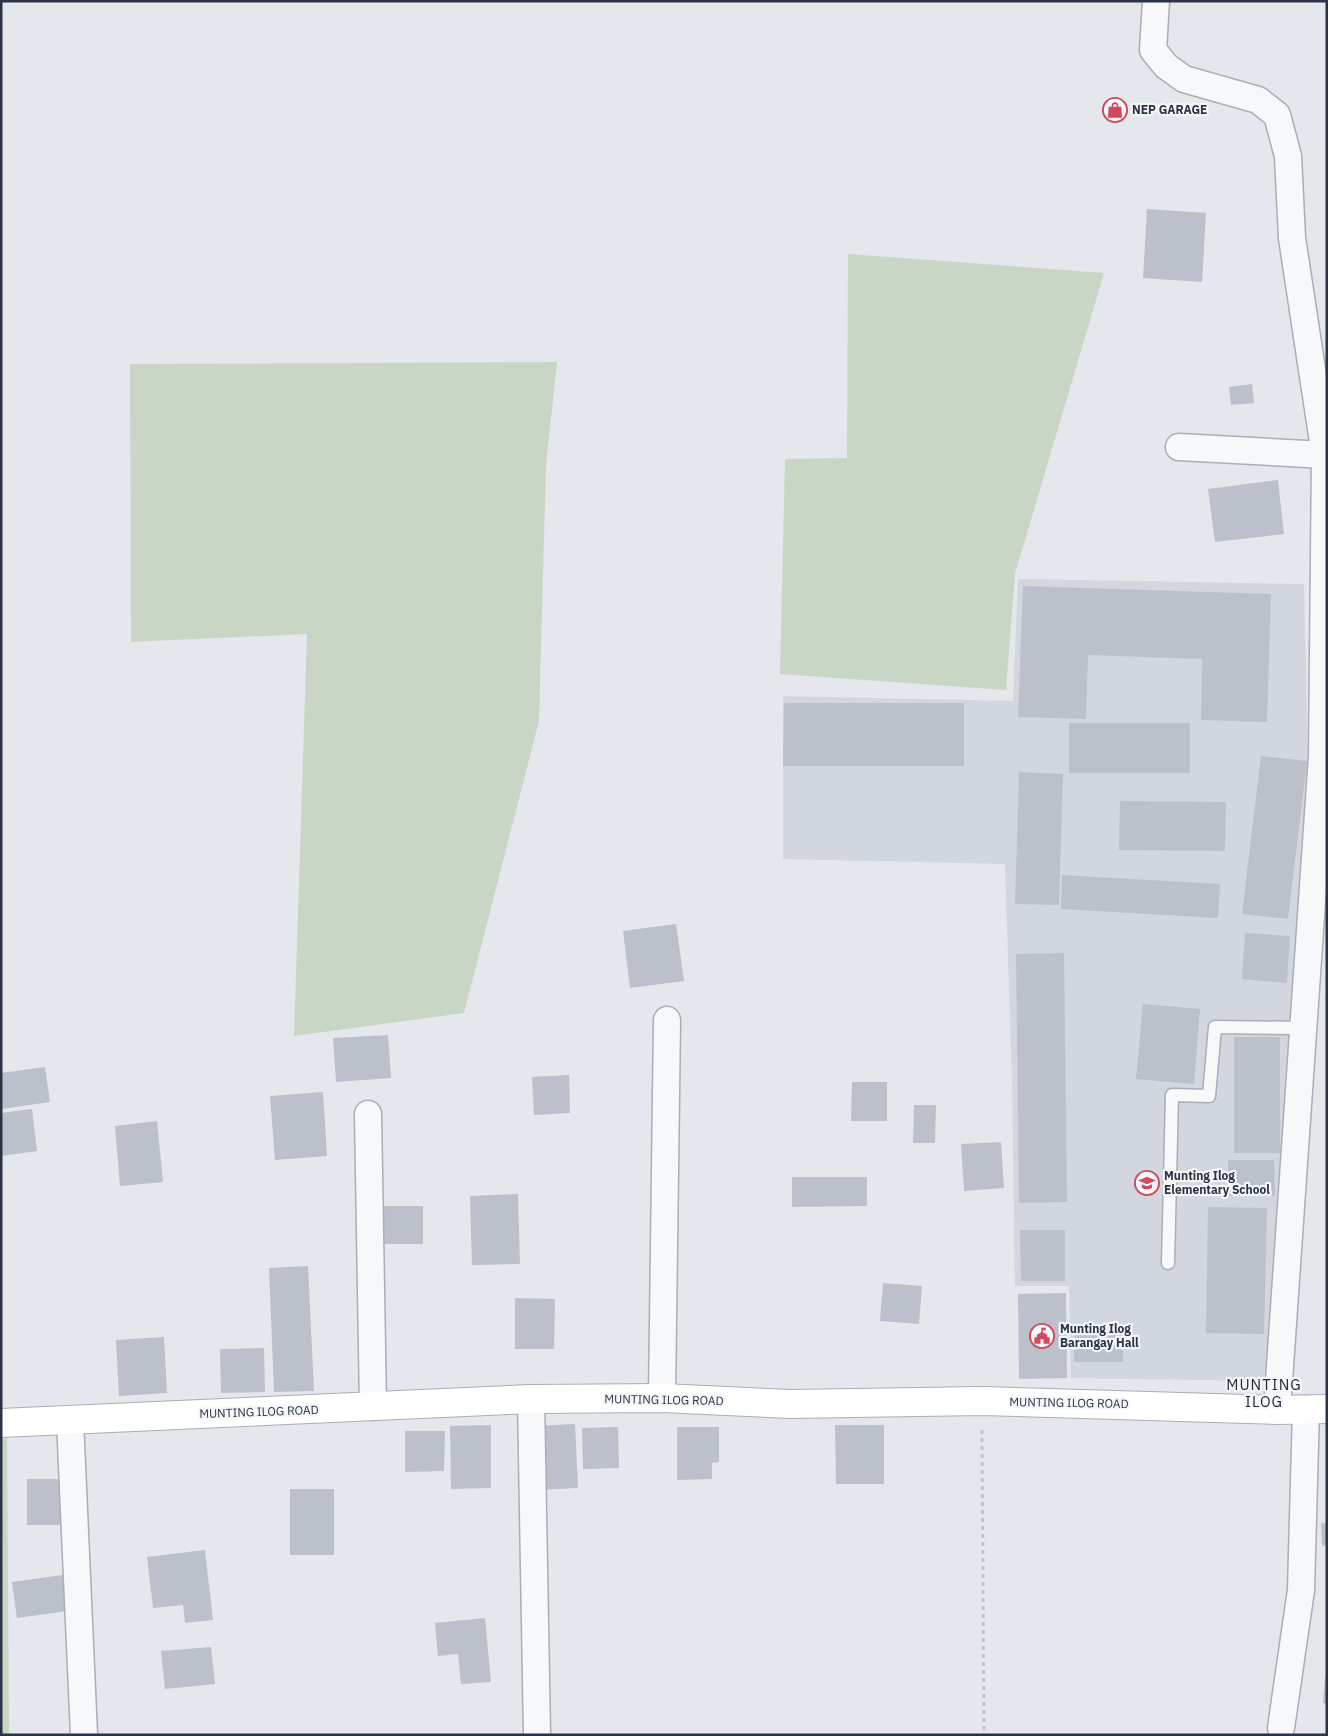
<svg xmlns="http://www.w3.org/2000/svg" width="1328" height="1736" font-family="'IBM Plex Sans',sans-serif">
<rect width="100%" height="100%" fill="#e4e7ec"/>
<path fill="#d2d6de" d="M1018,579l286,5 4,188 -40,609 -197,-3 -2,-92h-54l-3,-205 -7,-217 -222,-5v-163l230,5z"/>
<g fill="#c9d6c5">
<path d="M848,254l256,19 -89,301 -9,116 -226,-16 5,-215 62,-1z"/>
<path d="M557,362l-11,103 -7,256 -75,292 -170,23 13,-402 -176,8 -1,-278z"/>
<path d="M7,1438l2,297h-8v-296z"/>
</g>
<g fill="#bbc0ca">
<path d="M1147,209l59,4 -4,69 -59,-4z"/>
<path d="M1252,384l2,19 -23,2 -2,-18z"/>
<path d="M1278,480l6,54 -69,8 -7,-53z"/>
<path d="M1023,586l248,8 -4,128 -66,-2 1,-61 -114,-4 -2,64 -68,-2z"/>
<path d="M784,703h180v63h-181z"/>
<rect x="1069" y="723" width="121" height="50"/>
<path d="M1261,756l46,5 -19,158 -46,-5z"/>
<path d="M1019,772l44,2 -4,131 -44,-1z"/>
<path d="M1120,801l106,1 -1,49 -106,-1z"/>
<path d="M1062,875l158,9 -2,34 -157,-9z"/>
<path d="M676,924l8,57 -54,7 -7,-57z"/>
<path d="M1245,933l45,3 -3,47 -45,-4z"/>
<path d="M1064,953l3,249 -48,1 -3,-249z"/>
<path d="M1143,1004l57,5 -6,75 -58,-5z"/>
<path d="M388,1035l3,43 -55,4 -3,-44z"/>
<rect x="1234" y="1037" width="46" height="116"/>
<path d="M45,1067l5,35 -48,7 -1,-36z"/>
<path d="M569,1075l1,38 -36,2 -2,-38z"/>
<path d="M852,1082h35v39h-36z"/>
<path d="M323,1092l4,64 -52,4 -5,-64z"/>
<path d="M914,1105h22l-1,38h-22z"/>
<path d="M32,1109l5,42 -36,5v-43z"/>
<path d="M157,1121l6,61 -43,4 -5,-60z"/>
<path d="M1001,1142l3,46 -40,3 -3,-47z"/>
<path d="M1228,1160h46l1,36h-47z"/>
<path d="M792,1177h75v29l-75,1z"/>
<path d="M518,1194l2,70 -48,1 -2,-69z"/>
<rect x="383" y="1206" width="40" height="38"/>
<path d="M1208,1207l59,1 -3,126 -58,-1z"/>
<path d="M1020,1230h45v51h-44z"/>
<path d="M308,1266l6,125 -40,1 -5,-124z"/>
<path d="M883,1283l39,3 -3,38 -39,-3z"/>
<path d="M1066,1293l1,85 -48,1 -1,-85z"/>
<path d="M515,1298l40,1 -1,50h-39z"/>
<path d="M1074,1328l49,1v33h-49z"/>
<path d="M164,1337l3,56 -48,3 -3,-56z"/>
<path d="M264,1348l1,44 -44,1 -1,-44z"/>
<path d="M575,1424l3,64 -42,2 -3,-64z"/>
<path d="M491,1425v63l-40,1 -1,-63z"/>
<path d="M835,1425h49v59h-48z"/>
<path d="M618,1427l1,41 -36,1 -1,-41z"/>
<path d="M677,1427h42v35l-7,1v16l-35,1z"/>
<path d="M405,1431h40l-1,40 -39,1z"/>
<rect x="27" y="1479" width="41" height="46"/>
<rect x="290" y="1489" width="44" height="66"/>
<path d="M1321,1523h6v22l-5,1z"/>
<path d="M205,1550l8,70 -28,3 -2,-18 -30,3 -6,-51z"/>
<path d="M70,1574l5,36 -58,8 -5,-36z"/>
<path d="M485,1618l6,64 -30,2 -3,-30 -20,2 -3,-33z"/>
<path d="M211,1647l4,37 -50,5 -4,-38z"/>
<path d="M1325,1677l2,1v26l-4,-1z"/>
</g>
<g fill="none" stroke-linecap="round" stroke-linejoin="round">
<defs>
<path id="lane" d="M1168,1263l4,-168 37,1 6,-69 88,1"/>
<g id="street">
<path d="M1156,1l-3,49 13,16 18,13 74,21 19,15 11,41 4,82 33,217 -3,301 -45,654"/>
<path d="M1179,447l146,8"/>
<path d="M368,1114l5,293"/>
<path d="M662,1398l5,-378"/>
<path d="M531,1399l6,336"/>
<path d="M70,1420l14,315"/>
<path d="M1281,1728l20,-138 5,-181"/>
</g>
<path id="secondary" d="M1,1423l530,-24 131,-1 129,6 191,-3 295,9 50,-1"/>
</defs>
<use href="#lane" stroke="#a9aeb7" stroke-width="15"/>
<use href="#street" stroke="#a9aeb7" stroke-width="29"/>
<use href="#secondary" stroke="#a9aeb7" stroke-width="30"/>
<path stroke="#c2c5cb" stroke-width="3" stroke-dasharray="4 4" stroke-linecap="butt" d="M982,1430l2,305"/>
<use href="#lane" stroke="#f7f8fa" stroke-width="12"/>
<use href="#street" stroke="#f7f8fa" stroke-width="26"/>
<use href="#secondary" stroke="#fff" stroke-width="28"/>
</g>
<defs>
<symbol id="shop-ring" viewBox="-11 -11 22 22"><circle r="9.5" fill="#f4f6f9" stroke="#d1495b" stroke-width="1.5"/><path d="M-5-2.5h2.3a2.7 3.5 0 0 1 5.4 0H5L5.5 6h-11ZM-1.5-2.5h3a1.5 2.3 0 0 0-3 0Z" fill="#d1495b"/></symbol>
<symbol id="school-ring" viewBox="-11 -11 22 22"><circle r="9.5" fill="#f4f6f9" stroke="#d1495b" stroke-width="1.5"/><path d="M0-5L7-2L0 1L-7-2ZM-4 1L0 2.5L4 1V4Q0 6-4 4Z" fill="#d1495b"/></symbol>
<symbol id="civic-ring" viewBox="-11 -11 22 22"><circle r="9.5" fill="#f4f6f9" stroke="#d1495b" stroke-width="1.5"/><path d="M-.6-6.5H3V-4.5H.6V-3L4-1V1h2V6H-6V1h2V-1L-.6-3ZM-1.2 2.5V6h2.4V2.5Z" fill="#d1495b"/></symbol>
</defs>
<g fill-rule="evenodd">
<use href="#shop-ring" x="1101" y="96" width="28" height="28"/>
<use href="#school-ring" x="1133" y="1169" width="28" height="28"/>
<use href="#civic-ring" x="1028" y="1322" width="28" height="28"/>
</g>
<g text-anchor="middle" stroke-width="4.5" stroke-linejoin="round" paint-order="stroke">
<g font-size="12" font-weight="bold" fill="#2b3445" stroke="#f4f6f9" text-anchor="start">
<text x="1132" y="114">NEP GARAGE</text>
<text x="1164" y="1180">Munting Ilog<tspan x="1164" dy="14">Elementary School</tspan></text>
<text x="1060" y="1333">Munting Ilog<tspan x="1060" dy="14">Barangay Hall</tspan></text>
</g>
<g font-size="12" fill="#2b3445" stroke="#f4f6f9">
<text transform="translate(664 1400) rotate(1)" y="4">MUNTING ILOG ROAD</text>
<text transform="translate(1069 1403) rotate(1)" y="4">MUNTING ILOG ROAD</text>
<text transform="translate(259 1412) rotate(-2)" y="4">MUNTING ILOG ROAD</text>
</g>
<g font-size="15" letter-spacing="1" fill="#1d2536" stroke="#f4f6f9">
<text x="1264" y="1390">MUNTING<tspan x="1264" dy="17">ILOG</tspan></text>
</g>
</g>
<rect width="1328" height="1736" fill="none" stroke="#2b3445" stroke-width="5"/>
</svg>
